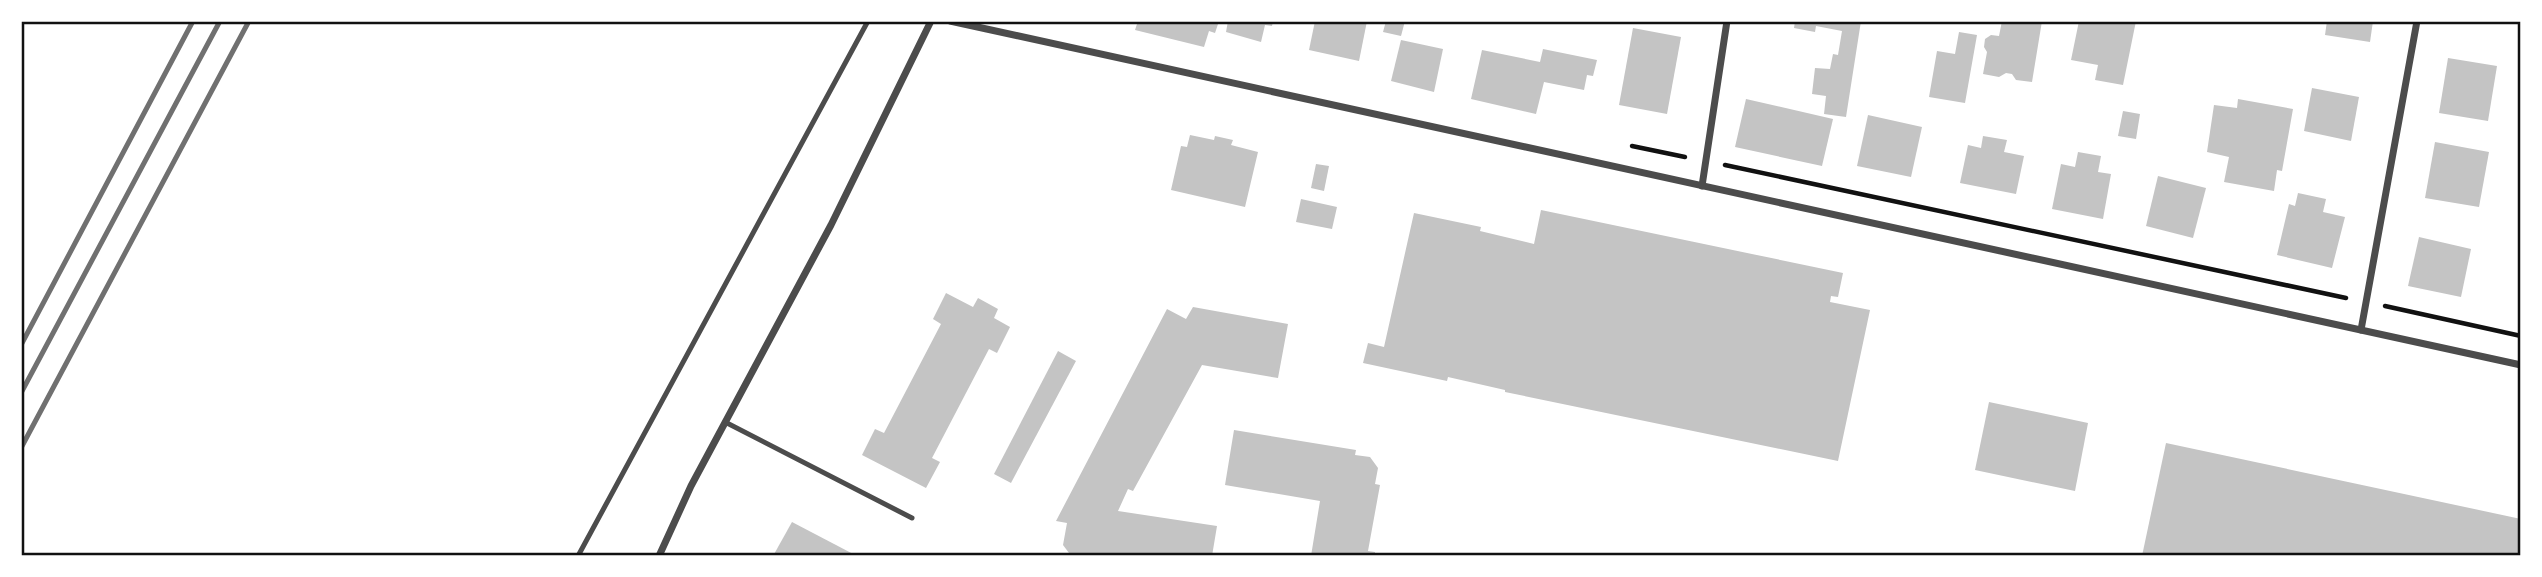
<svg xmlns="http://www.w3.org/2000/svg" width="2542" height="577" font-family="'Varela Round',sans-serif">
<rect width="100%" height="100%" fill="#fff"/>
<g fill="#c4c4c4">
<path d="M1138,21h81l-4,12 -6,-2 -5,16 -69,-17z"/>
<path d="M1228,21h45l-1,5 -7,-1 -4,17 -35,-10z"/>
<path d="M1315,21h52l-8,40 -50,-11z"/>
<path d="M1386,21h19l-4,15 -18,-4z"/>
<path d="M1795,21h66l-15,96 -22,-3 2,-18 -14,-2 3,-26 15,1 3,-15 5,1 4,-24 -26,-5 -1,6 -21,-4z"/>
<path d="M2002,21h40l-10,61 -16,-2 -4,-6 -6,-1 -7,4 -16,-3 4,-22 -3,-5 1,-8 6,-4 8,1z"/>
<path d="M2079,21h57l-13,64 -28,-5 3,-15 -27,-5z"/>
<path d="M2327,21h46l-3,21 -45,-7z"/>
<path d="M1633,28l48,9 -14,77 -48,-9z"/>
<path d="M1959,32l18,3 -12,68 -36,-6 8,-46 18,3z"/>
<path d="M1401,40l42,9 -9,43 -43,-11z"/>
<path d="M1543,49l54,11 -4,16 -6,-1 -3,15 -40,-8 -8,32 -65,-15 11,-49 58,12z"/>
<path d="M2448,58l49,8 -9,55 -49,-8z"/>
<path d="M2312,88l47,9 -8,44 -47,-10z"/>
<path d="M1746,99l87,20 -11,47 -87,-19z"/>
<path d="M2238,99l55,10 -11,62 -5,-1 -3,21 -50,-9 5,-25 -22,-5 7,-47 23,3z"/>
<path d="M2123,111l17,3 -4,25 -18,-3z"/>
<path d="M1868,115l54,12 -11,50 -54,-11z"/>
<path d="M1190,135l24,5 1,-4 18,4 -2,5 27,7 -13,55 -74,-17 10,-44 6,1z"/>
<path d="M1983,136l24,4 -3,12 20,4 -8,38 -56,-11 8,-38 13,3z"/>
<path d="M2435,142l54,10 -10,55 -54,-9z"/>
<path d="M2078,152l23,4 -3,16 13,2 -8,45 -51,-10 9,-45 14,3z"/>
<path d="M1316,164l13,2 -5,25 -13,-3z"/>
<path d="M2158,176l48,12 -13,50 -47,-12z"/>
<path d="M2298,193l28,6 -3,13 22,5 -13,51 -55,-13 12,-51 6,2z"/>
<path d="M1301,199l36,8 -5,22 -36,-7z"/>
<path d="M1541,210l302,63 -5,24 -7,-1 -1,6 40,8 -32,151 -333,-69v-2l-57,-13 -1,4 -84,-18 5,-20 16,4 30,-134 67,14 -1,4 54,13z"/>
<path d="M2419,237l52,12 -10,48 -53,-11z"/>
<path d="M946,293l27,14 5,-9 20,11 -4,9 16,9 -13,26 -8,-4 -57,109 8,4 -14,26 -64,-33 13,-26 9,4 57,-109 -8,-5z"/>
<path d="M1193,307l95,17 -10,54 -76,-13 -69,126 -5,-2 -10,22 99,15 -5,30h-126l-17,-3 -6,-8 4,-22 -11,-2 111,-212 19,10z"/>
<path d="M1058,351l18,10 -65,122 -17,-9z"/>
<path d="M1989,402l99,21 -13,68 -100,-21z"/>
<path d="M1234,430l122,20 -1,5 15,2 8,11 -3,16 5,1 -12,66 7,1v4h-64l9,-55 -95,-16z"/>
<path d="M2166,443l355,76v37h-379z"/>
<path d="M792,522l65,34h-84z"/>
</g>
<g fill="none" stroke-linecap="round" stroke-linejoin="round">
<g stroke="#111" stroke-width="4.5">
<path d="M1632,146l53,11"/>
<path d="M1725,165l621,133"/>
<path d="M2385,306l136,30"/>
</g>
<g stroke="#4c4c4c" stroke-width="5">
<path d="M725,422l187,96"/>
<path d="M578,556l290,-535"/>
</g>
<g stroke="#4c4c4c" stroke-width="7">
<path d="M950,21l1571,344"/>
<path d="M1702,186l25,-165"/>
<path d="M2361,330l56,-309"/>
<path d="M659,556l32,-70 140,-261 100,-204"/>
</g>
<g stroke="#707070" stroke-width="5">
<path d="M21,345l172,-324"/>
<path d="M21,393l199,-372"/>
<path d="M21,448l228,-427"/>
</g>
</g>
<rect width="2542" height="577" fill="none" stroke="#ffffff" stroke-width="46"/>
<rect x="23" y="23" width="2496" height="531" fill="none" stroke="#111" stroke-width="2.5"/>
</svg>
